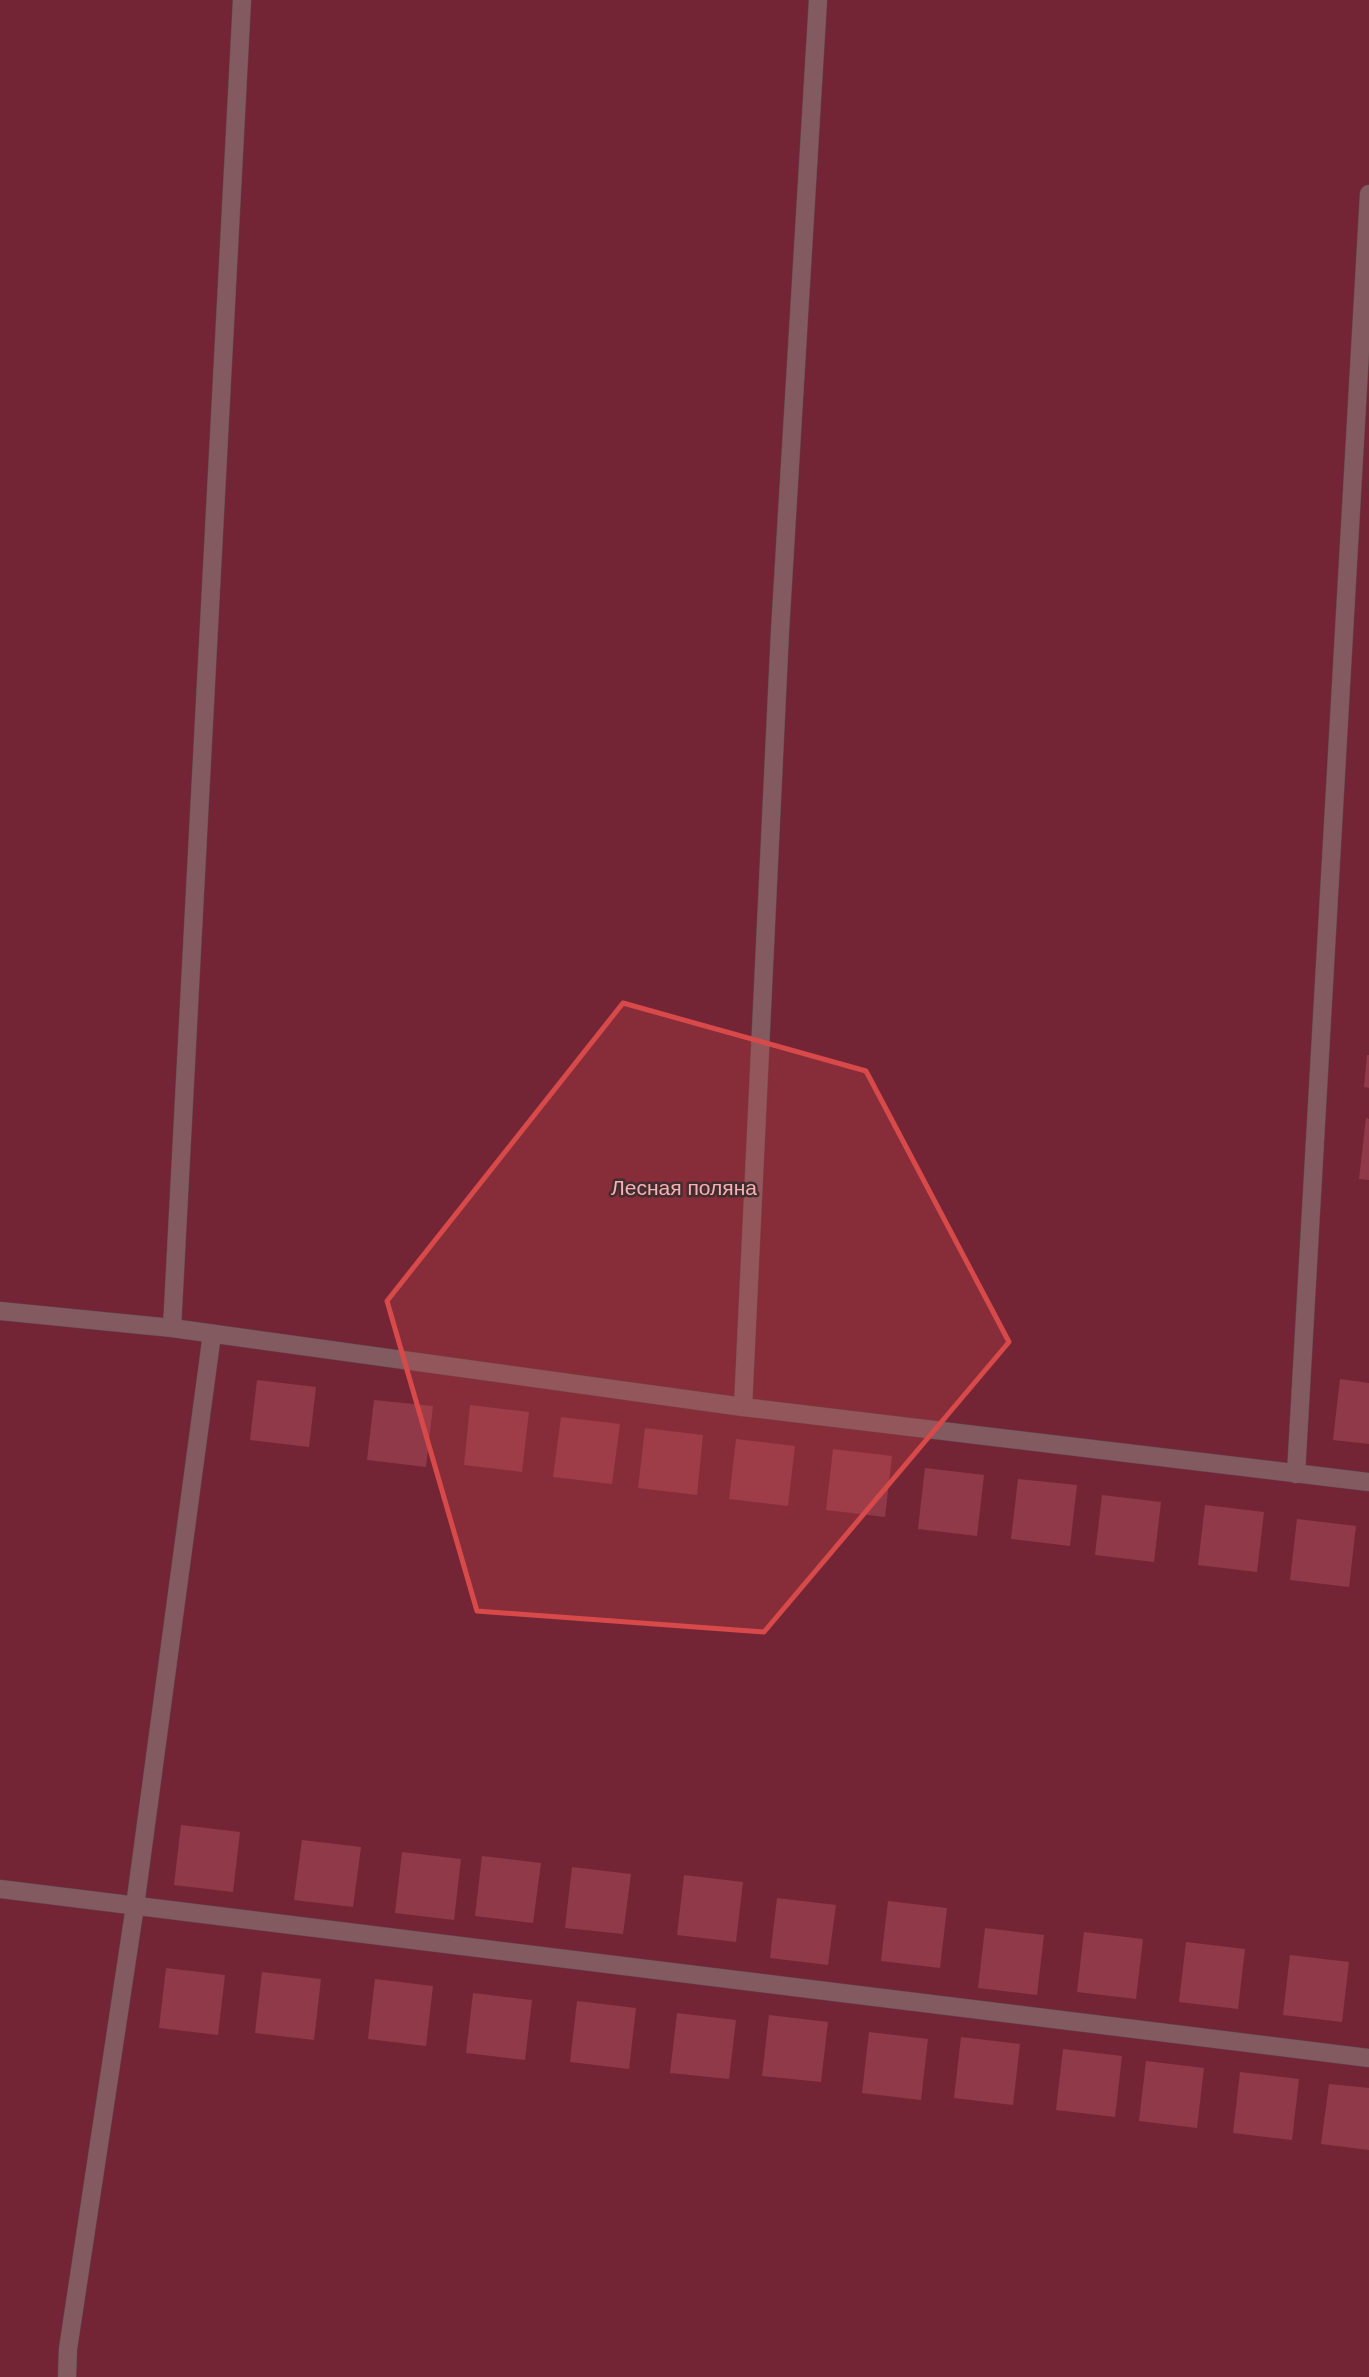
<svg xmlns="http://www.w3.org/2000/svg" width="1369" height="2377" font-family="Arial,sans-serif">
<rect width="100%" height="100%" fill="#422d2f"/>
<rect fill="#742535" x="0" y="0" width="1369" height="2377"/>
<g fill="#903948">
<path d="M1367,1055h2v33l-5,-1z"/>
<path d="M1366,1118l3,1v61l-10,-1z"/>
<path d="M1340,1379l29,4v61l-36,-4z"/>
<path d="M257,1380l59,7 -7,60 -59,-7z"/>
<path d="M374,1400l59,6 -7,61 -59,-7z"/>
<path d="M470,1405l59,7 -7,60 -58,-7z"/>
<path d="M561,1417l59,7 -8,60 -59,-7z"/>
<path d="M645,1428l58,7 -6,60 -59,-7z"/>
<path d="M736,1439l59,7 -7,60 -59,-7z"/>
<path d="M833,1449l59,7 -7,61 -59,-7z"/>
<path d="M925,1468l59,7 -7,61 -59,-7z"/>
<path d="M1018,1479l59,6 -7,61 -59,-7z"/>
<path d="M1102,1495l59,7 -7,60 -59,-7z"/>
<path d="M1205,1505l59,7 -7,60 -59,-7z"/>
<path d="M1297,1519l59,7 -7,61 -59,-7z"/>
<path d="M181,1825l59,7 -7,60 -59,-7z"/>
<path d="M302,1840l59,7 -8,60 -59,-7z"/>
<path d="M402,1852l59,7 -7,61 -59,-7z"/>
<path d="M482,1856l59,7 -8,60 -58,-7z"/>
<path d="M572,1867l59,7 -8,60 -58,-6z"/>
<path d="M684,1875l59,7 -7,60 -59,-7z"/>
<path d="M777,1898l59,7 -8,60 -58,-7z"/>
<path d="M888,1901l59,7 -7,60 -59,-7z"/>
<path d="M985,1928l59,7 -7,60 -59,-7z"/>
<path d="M1084,1932l59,7 -7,60 -59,-7z"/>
<path d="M1186,1942l59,7 -7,60 -59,-7z"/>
<path d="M1290,1955l59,7 -7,60 -59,-7z"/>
<path d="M166,1968l59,7 -7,60 -59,-7z"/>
<path d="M262,1972l59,7 -7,61 -59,-7z"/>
<path d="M375,1979l58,7 -7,60 -58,-7z"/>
<path d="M473,1993l59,7 -7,60 -59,-7z"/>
<path d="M577,2001l59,7 -7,61 -59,-7z"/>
<path d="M677,2013l59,7 -7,59 -59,-6z"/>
<path d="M769,2015l59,7 -7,60 -59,-6z"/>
<path d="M869,2032l59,7 -7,61 -59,-7z"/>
<path d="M961,2037l59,7 -7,61 -59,-7z"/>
<path d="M1063,2049l59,7 -7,61 -59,-7z"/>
<path d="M1146,2061l58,7 -7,60 -58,-7z"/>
<path d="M1240,2072l59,7 -7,61 -59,-7z"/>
<path d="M1329,2084l40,4v62l-48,-6z"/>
</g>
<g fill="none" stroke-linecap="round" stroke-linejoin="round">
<defs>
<g id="minor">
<path d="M0,1311l172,17 571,79 626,75"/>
<path d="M172,1328l70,-1328"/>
<path d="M743,1407l37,-776 38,-631"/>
<path d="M1296,1474l73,-1280"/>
<path d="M0,1889l1369,169"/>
</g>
<path id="tertiary" d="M67,2377l1,-28 67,-443 77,-572"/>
</defs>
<use href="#minor" stroke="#5f4b4d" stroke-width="19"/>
<use href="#tertiary" stroke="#5f4b4d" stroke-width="19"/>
<use href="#minor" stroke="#825a5f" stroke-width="18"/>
<use href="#tertiary" stroke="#825a5f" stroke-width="18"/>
</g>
<path fill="#d84a4a" fill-opacity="0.2" stroke="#d84a4a" stroke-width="5" stroke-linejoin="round" d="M623,1003l243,68 143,271 -245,290 -287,-21 -90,-310z"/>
<g text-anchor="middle" stroke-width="5" stroke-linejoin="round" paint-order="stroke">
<g font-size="21" fill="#fbafb7" stroke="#422d2f">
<text x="684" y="1195">Лесная поляна</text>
</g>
</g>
</svg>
